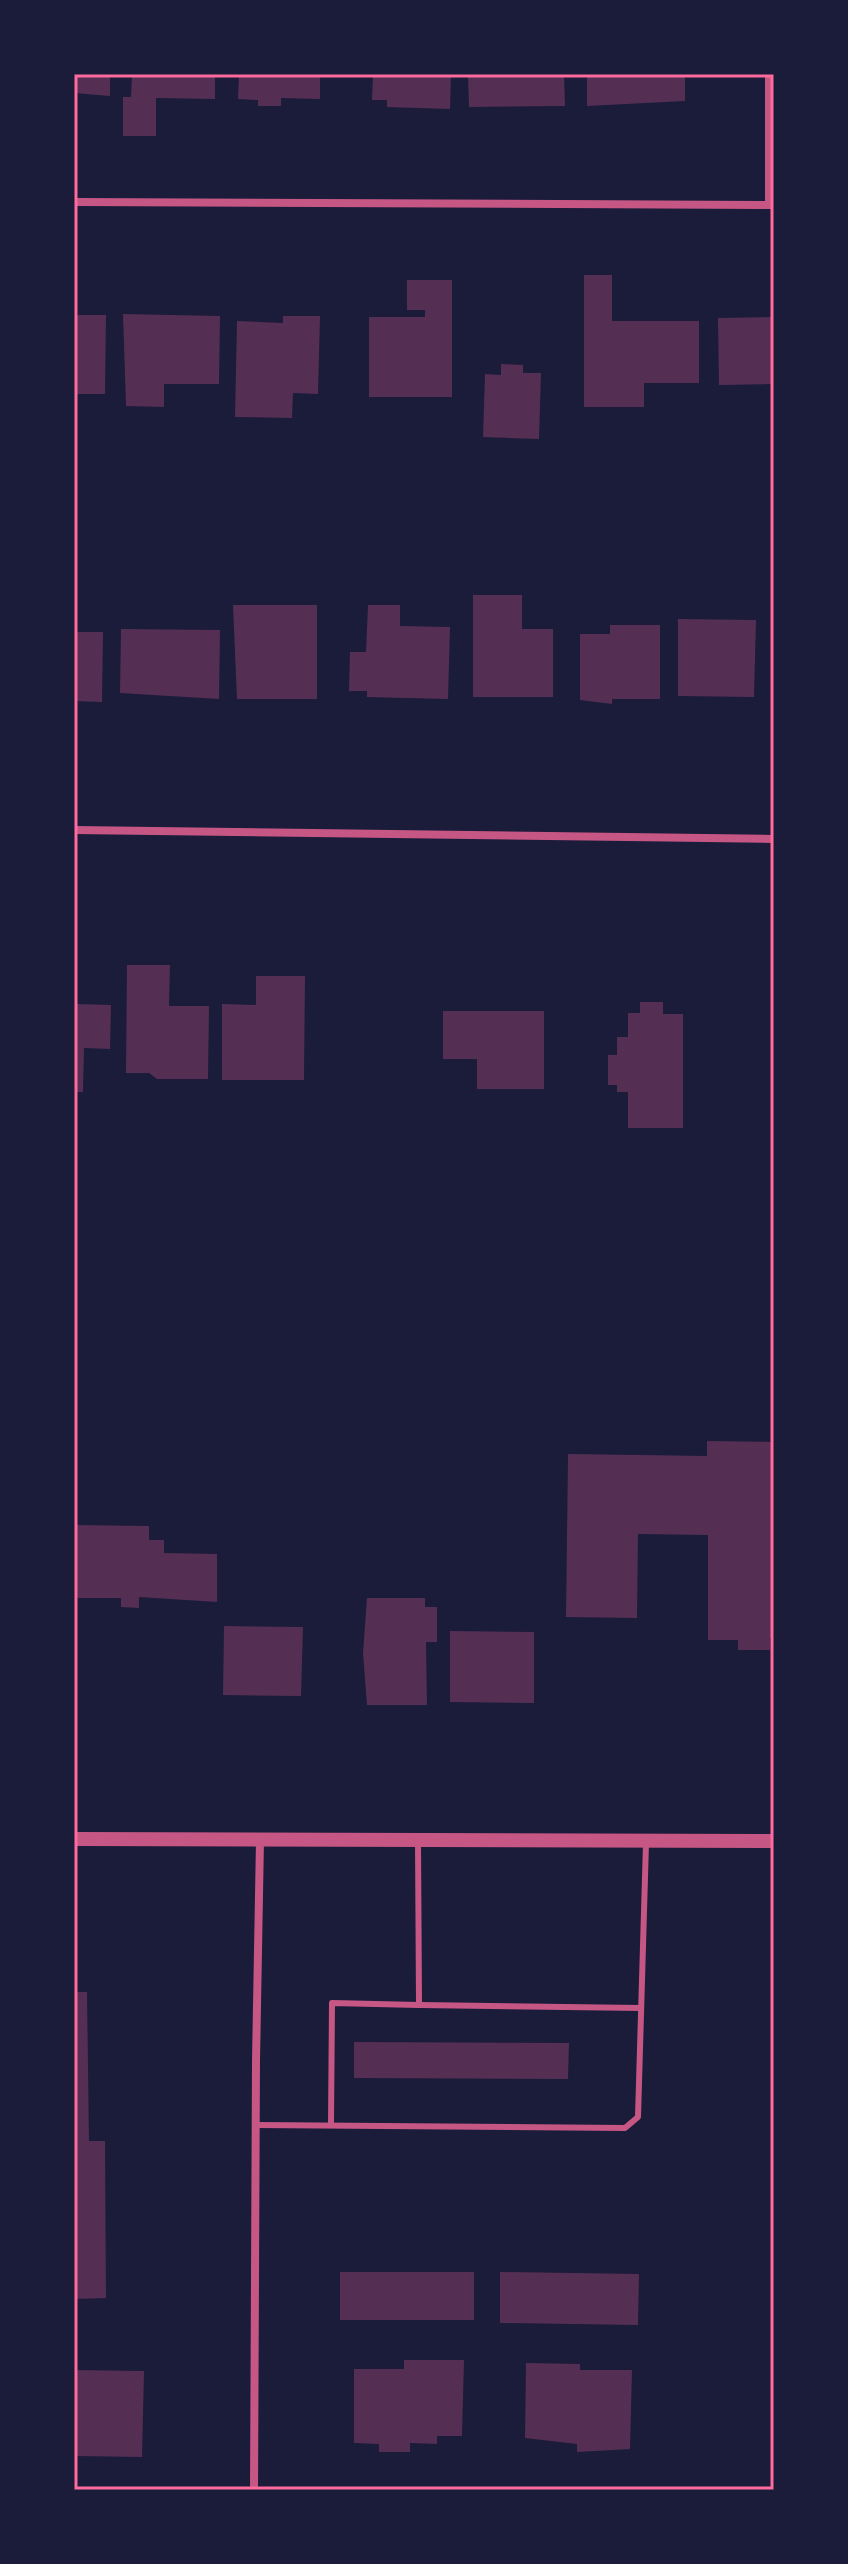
<svg xmlns="http://www.w3.org/2000/svg" width="848" height="2564" font-family="'Archivo Narrow',sans-serif">
<rect width="100%" height="100%" fill="#1b1b3a"/>
<g fill="#542f53">
<path d="M74,74h36v22l-36,-3z"/>
<path d="M132,74h83v25l-59,-1v38h-33v-39h8z"/>
<path d="M239,74h81v25l-39,-1v8h-23v-6l-20,-1z"/>
<path d="M373,74h78l-1,35 -63,-2v-7h-15z"/>
<path d="M468,74h96l1,32 -96,1z"/>
<path d="M587,74h98v27l-98,5z"/>
<path d="M584,275h28v46h87v62h-55v24h-60z"/>
<path d="M407,280h45v117h-83v-80h56v-7h-18z"/>
<path d="M123,314l97,2 -1,68h-55v23l-38,-1z"/>
<path d="M74,315h32l-1,79h-31z"/>
<path d="M283,316h37l-2,78 -25,-1 -1,25 -57,-1 2,-96 46,2z"/>
<path d="M774,317v67l-55,1 -1,-67z"/>
<path d="M501,364l22,1v8h18l-2,66 -56,-2 2,-63 16,1z"/>
<path d="M473,595h49v34h31v68h-80z"/>
<path d="M233,605h84v94h-80z"/>
<path d="M368,605h32v21l50,1 -2,72 -81,-2v-6h-18l1,-39h16z"/>
<path d="M678,619l78,1 -2,77 -76,-1z"/>
<path d="M610,625h50v74h-48v5l-32,-4v-66h30z"/>
<path d="M121,629l99,1 -1,69 -99,-6z"/>
<path d="M74,632h29l-1,70 -28,-1z"/>
<path d="M127,965h43l-1,41h40l-1,73h-51l-8,-6h-23z"/>
<path d="M256,976h49l-1,104h-82v-76l34,1z"/>
<path d="M640,1002h23v12h20v114h-55v-36h-11v-7h-9v-30h9v-18h11v-24h12z"/>
<path d="M74,1004l37,1 -1,44 -26,-1 -1,44h-9z"/>
<path d="M443,1011h101v78h-67v-30h-34z"/>
<path d="M707,1441l67,1v197l-4,-1v12h-32v-10h-30v-105l-70,-1 -1,84 -71,-1 2,-163 139,2z"/>
<path d="M74,1525l75,1v14h15v13l53,1v48l-78,-5v11l-18,-1v-9h-47z"/>
<path d="M367,1598h58v9h12v35h-11l1,63h-60l-4,-52z"/>
<path d="M224,1626l79,1 -2,69 -78,-1z"/>
<path d="M450,1631l84,1v71l-84,-1z"/>
<path d="M74,1992h13l2,149h16l1,157 -32,1z"/>
<path d="M354,2042l215,1 -1,36 -214,-1z"/>
<rect x="340" y="2272" width="134" height="48"/>
<path d="M500,2272l139,2 -1,51 -138,-2z"/>
<path d="M404,2360h60l-2,76h-25v8l-27,-1v9h-31v-8l-25,-1v-74h50z"/>
<path d="M526,2363l54,1v6h52l-2,79 -53,3v-8l-52,-6z"/>
<path d="M74,2370l70,1 -2,86 -68,-1z"/>
</g>
<g fill="none" stroke-linecap="round" stroke-linejoin="round">
<g stroke="#c65784" stroke-width="6">
<path d="M419,2005l222,3"/>
<path d="M331,2124l1,-121 87,2 -1,-164"/>
<path d="M256,2125l369,3 13,-11 8,-274"/>
</g>
<g stroke="#c65784" stroke-width="8">
<path d="M769,74v131"/>
<path d="M74,202l700,3"/>
<path d="M74,830l700,9"/>
<path d="M254,2490l2,-429 4,-221"/>
</g>
<path stroke="#c65784" stroke-width="14" d="M74,1839l700,2"/>
</g>
<rect width="848" height="2564" fill="none" stroke="#1b1b3a" stroke-width="152"/>
<rect x="76" y="76" width="696" height="2412" fill="none" stroke="#ff6b9d" stroke-width="3"/>
</svg>
